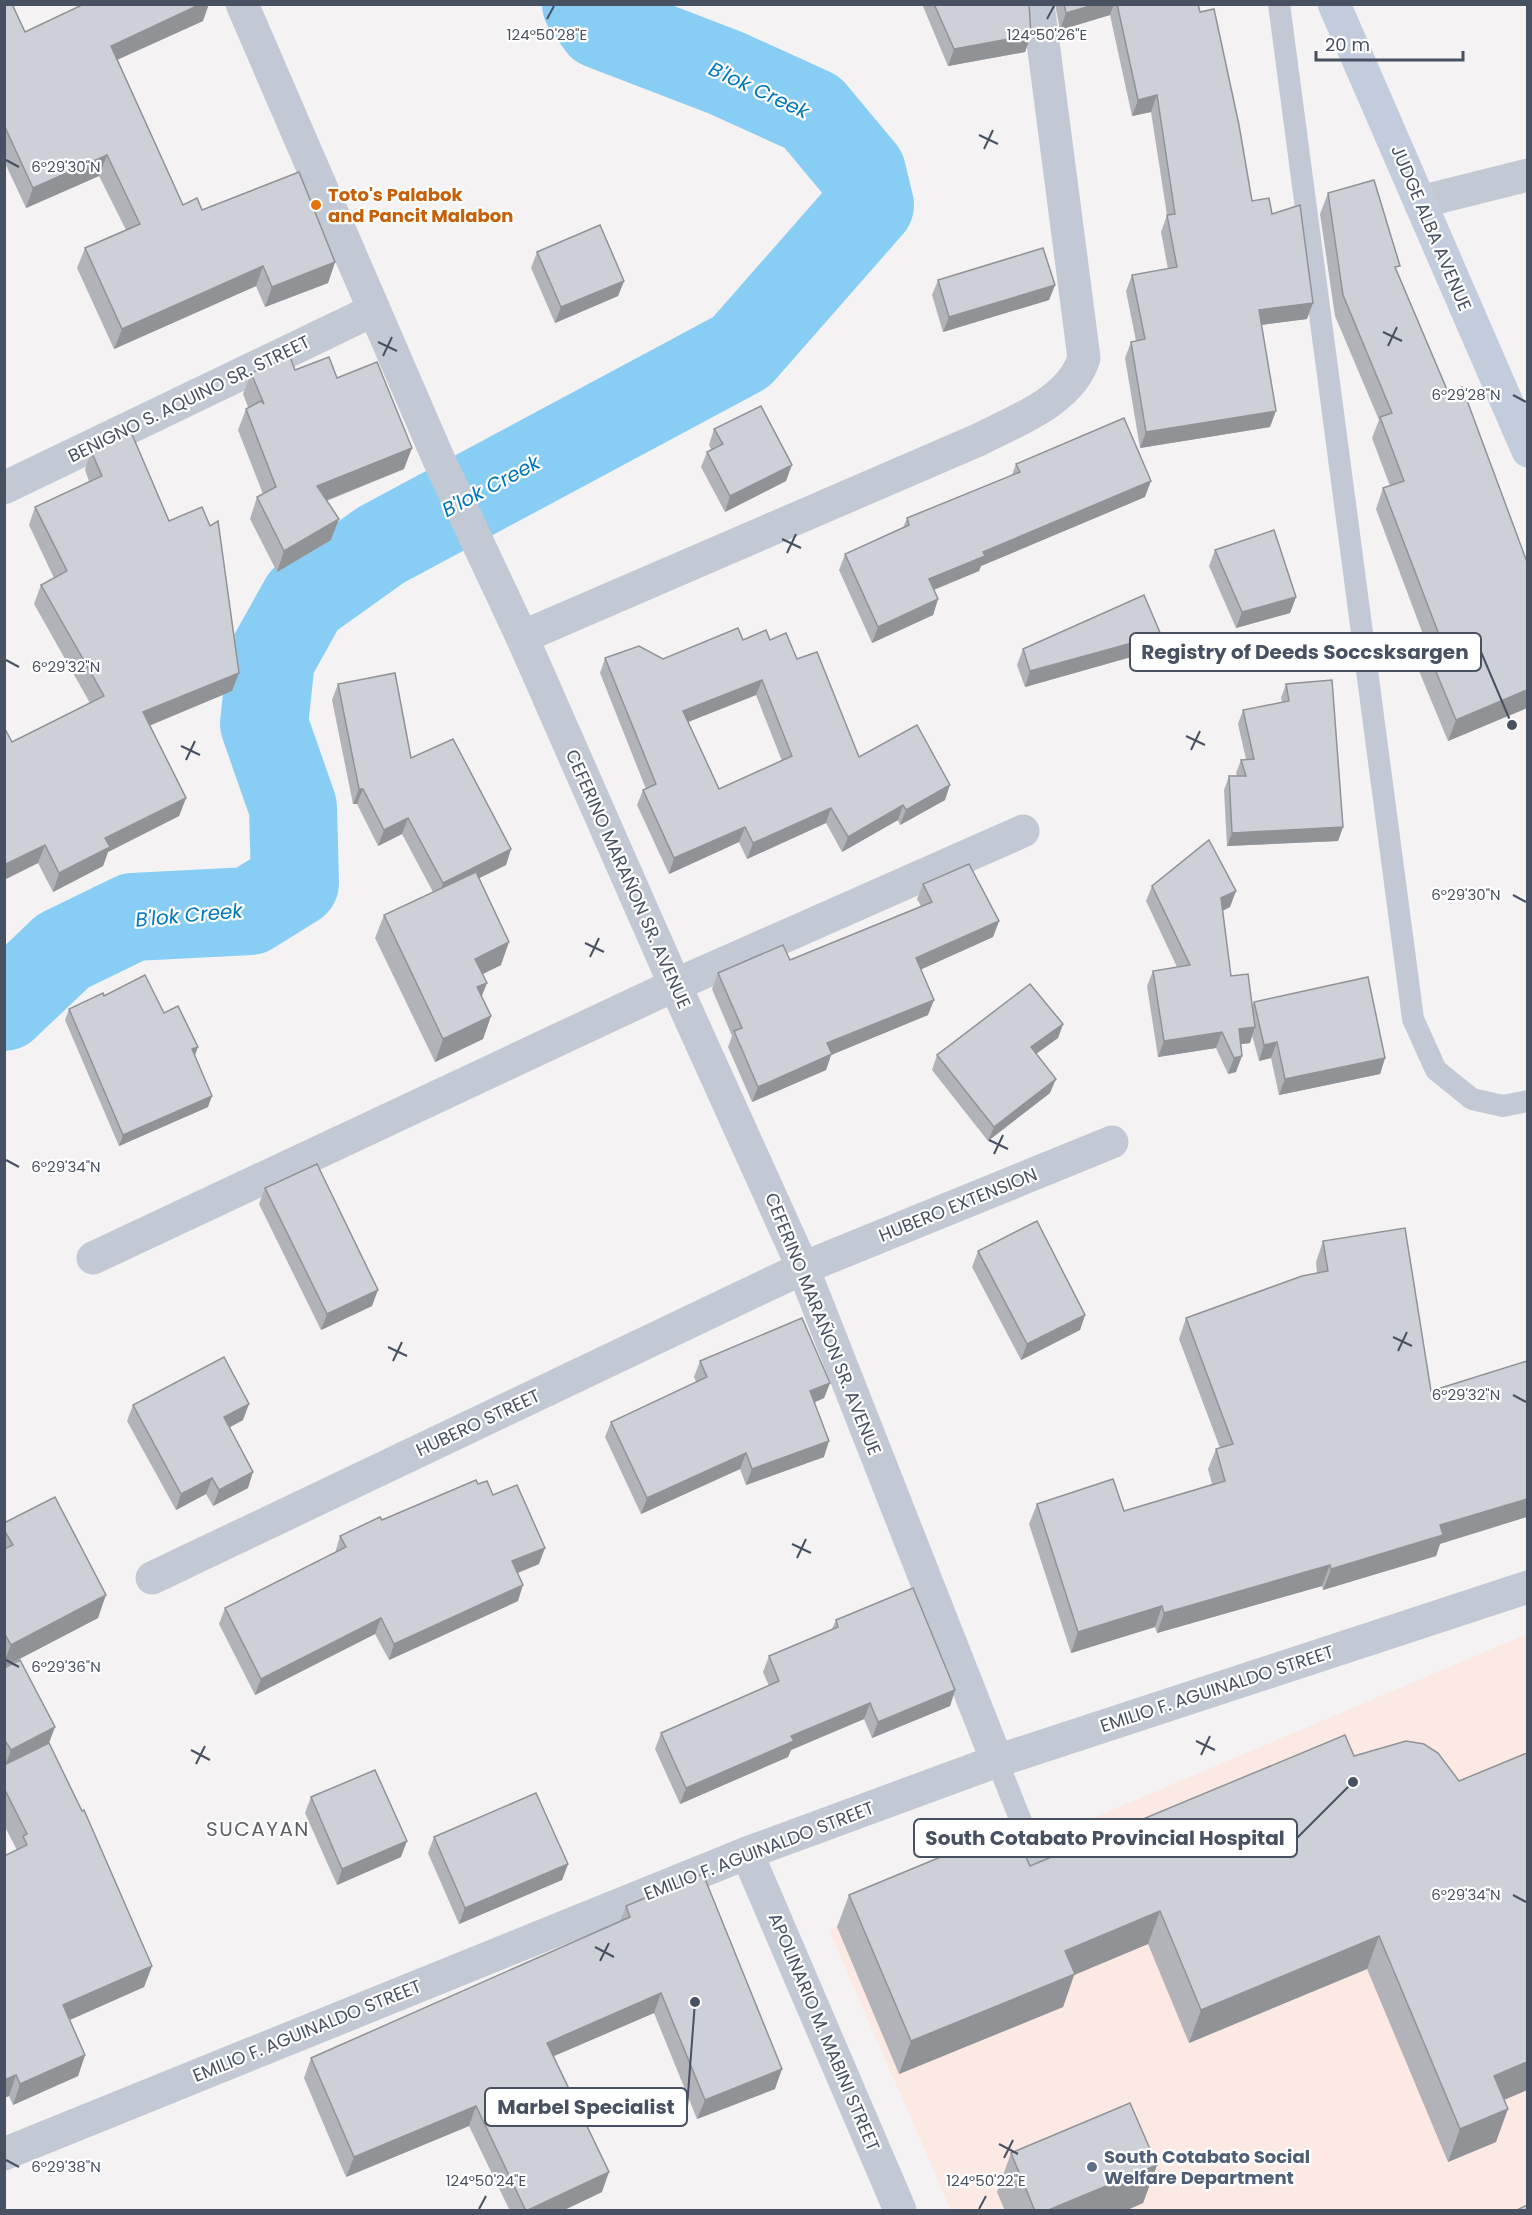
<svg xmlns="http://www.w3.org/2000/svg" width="1532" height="2215" font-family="Poppins,sans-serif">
<rect width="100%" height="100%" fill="#f4f2f2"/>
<path fill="#fde9e3" d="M1527,1634v576h-576l-122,-280z"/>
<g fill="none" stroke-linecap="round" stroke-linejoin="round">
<path stroke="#88cef4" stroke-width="88" d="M4,1007l59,-56 70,-34 117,-6 45,-28 -2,-76 -29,-83 7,-65 33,-59 77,-55 360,-193 129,-147 -8,-33 -50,-60 -86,-39 -125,-48 -15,-21"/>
<g stroke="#c2c9d4" stroke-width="22">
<path d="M1279,4l134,1015 23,51 36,29 31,7 25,-5"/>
<path d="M997,1761l40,100"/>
</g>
<g stroke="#c2c9d4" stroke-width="33">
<path d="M1420,202l108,-27"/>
<path d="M522,637l456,-197c37,-19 93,-39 106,-82l-46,-354"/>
<path d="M93,1258l582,-273 348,-154"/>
<path d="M152,1578l651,-310 309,-126"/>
<path d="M747,1853l153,357"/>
</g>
<g stroke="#c2c9d4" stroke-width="33">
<path d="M242,4l197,456 83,177 153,348 128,283 194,493"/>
<path d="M4,488l370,-178"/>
<path d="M4,2154l743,-301 250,-92 531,-174"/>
</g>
<path stroke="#c3ccdc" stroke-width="33" d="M1334,4l194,447"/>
</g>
<g fill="#b1b3b9" fill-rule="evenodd">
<path d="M4,4l21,28 178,-11 -86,39 66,145 19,5 133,52 -7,21 -63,24 -9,-21 -142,63 -37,-81 8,-20 41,-18 -27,-54 -73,32 -22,-47z"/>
<path d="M922,4h107l2,31 -6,17 -77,14z"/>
<path d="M1055,4h143l2,8 52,189 20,13 35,105 -46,6 9,102 -130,21 -15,-90 6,-16 5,-1 -10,-50 6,-16 36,-6 -7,-37 6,-17 -16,-103 -19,4 -22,-101 -50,15z"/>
<path d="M1328,193l69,80 51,119 79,170v146l-79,33 -34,-82 8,-21 2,-1 -48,-128 7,-21 7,-2 -18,-48 7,-18 -44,-104 -15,-102z"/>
<path d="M537,252l87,29 -6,15 -63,27 -24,-55z"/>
<path d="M938,280l117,5 -6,15 -106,32 -11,-37z"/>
<path d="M295,370l42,8 67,91 -77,32 4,39 -54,32 -27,-53 7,-22 6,-3 -25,-64 8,-21 2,-2 -5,-13 8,-21z"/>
<path d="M714,429l72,52 -61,31 -24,-45 6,-15 4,-3 -2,-4z"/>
<path d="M91,451l141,240 -82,34 36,73 -7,18 -71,36 -5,14 -50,26 -15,-29 -34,17v-153l8,15 78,-39 -56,-99 7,-19 13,-7 -25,-53 6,-18 54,-26 -4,-11z"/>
<path d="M1016,464l129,33 -164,69 -2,5 -45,19 4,9 -5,16 -61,28 -33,-73 6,-16 58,-26 4,-10 105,-43z"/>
<path d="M1215,550l81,47 -6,16 -54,15 -27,-62z"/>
<path d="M743,640h27l27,19 62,98 86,43 -45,25 -2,-5 -56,32 -16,-29 -79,36 -8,-17 -70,32 -32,-69 6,-15 3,-1 -46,-116 5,-15 58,1zM756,695l26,66 -63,28 -31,-67z"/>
<path d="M1023,649l133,1 -131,37 -8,-22z"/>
<path d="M338,684l73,74 100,91 -5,16 -27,13 22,87 -19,9v22l9,20 -8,23 -48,23 -60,-124 9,-23 49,-23 -31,-58 -24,12 -21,-42h-4l-21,-104z"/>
<path d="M1286,684l57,143 -5,14 -111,5 -3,-56 5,-14h8l-1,-3 5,-13 5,-1 -8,-35 5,-14 39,-8 -1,-4z"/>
<path d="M923,884l76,37 -6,16 -72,32 7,46 -97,40 -5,15 -74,32 -24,-55 4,-11 -20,-47 6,-16 72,-13 131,-54 -4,-7z"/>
<path d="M1152,886l78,21 -7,4 8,65 21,30 2,-4 131,56 -5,16 -101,21 -8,-37 -12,3 -7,-26 -2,8 -9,1 -5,28 -8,2 -12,-26 -58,9 -11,-71 6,-15 24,-4 -31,-66z"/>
<path d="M104,996l60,17 31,42 13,52 -89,39 -54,-126 4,-11z"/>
<path d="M1063,1024l-5,14 -22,16 14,39 -62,48 -56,-71 5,-15z"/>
<path d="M265,1188l107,118 -51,24 -62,-126z"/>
<path d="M1323,1241l117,303 -4,12 -113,34 -1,-4 -165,47 -2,-6 -84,26 -42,-129 8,-20 87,7 88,-27 -4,-15 8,-20 4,-1 -41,-109 7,-21 131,-45 -1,-11z"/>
<path d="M978,1251l107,64 -5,15 -59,30 -49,-93z"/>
<path d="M700,1361l130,22 -6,15 -9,4 9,55 -78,28 -6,-16 -99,45 -36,-77 6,-15 85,-40 -2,-5z"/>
<path d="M133,1405l110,15 -13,7 18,61 -35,18 -7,-12 -30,16 -49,-89z"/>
<path d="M478,1484l15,11 46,69 -21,9v28l-129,59 -14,-26 -120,61 -36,-71 6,-16 110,-55 5,-17z"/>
<path d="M4,1523l94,95 -94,49z"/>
<path d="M836,1620l119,70 -5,16 -78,32 -8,-19 -73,31 -3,7 -108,47 -25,-55 6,-16 108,-47 -6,-14 6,-16 63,-27z"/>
<path d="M4,1668l45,75 103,223 -8,21 -74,33 15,35 -7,21 -65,29 -4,-9 -5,2v-242l13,-6 -13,-25z"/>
<path d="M1527,1753v337l-23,10 -8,42 -48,20 -81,-193 -178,74 -41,-99 -74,31 -11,32 -164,67 -62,-147 12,-32 181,-29 324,-110 105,25z"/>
<path d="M311,1797l90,60 -64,28 -32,-72z"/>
<path d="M434,1837l134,27 -6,16 -103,44 -31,-71z"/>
<path d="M626,1906l149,183 -78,30 -43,-106 -100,43 48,136 -40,19h-52l-41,-85 -123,51 -42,-99 7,-20 309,-136z"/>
<path d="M1011,2153l146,12 -14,38 -18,8h-120l-8,-19z"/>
</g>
<g fill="#909296">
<path d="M201,4h8l-6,17 -100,45 8,-20z"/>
<path d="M1097,4h17l-4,11 -50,15 6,-17z"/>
<path d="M1031,35l-6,17 -77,14 6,-17z"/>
<path d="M1157,95l-6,17 -19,4 6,-16z"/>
<path d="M107,155l-8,21 -73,32 7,-20z"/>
<path d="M335,262l-7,21 -63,24 7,-20z"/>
<path d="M263,266l-7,20 -142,63 8,-20z"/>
<path d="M624,281l-6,15 -63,27 6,-16z"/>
<path d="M1055,285l-6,15 -106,32 6,-15z"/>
<path d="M1313,303l-6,16 -54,7 6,-16z"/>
<path d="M1276,411l-6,16 -130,21 6,-16z"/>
<path d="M412,448l-8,21 -95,38 8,-21z"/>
<path d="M792,465l-6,16 -61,31 5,-16z"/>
<path d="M1151,481l-6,16 -164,69 -2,5 -56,23 6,-15 54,-27z"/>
<path d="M339,519l-8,21 -54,32 7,-21z"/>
<path d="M1296,597l-6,16 -54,15 6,-16z"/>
<path d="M938,599l-5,16 -61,28 6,-16z"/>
<path d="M1161,635l-5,15 -131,37 5,-16z"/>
<path d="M239,673l-7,18 -95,40 6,-19z"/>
<path d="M762,680l-6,15 -78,31 5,-15z"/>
<path d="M1527,690v18l-79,33 8,-21z"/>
<path d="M950,785l-5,15 -45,25 6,-15z"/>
<path d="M359,789h4l-6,15h-4z"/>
<path d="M186,798l-7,18 -71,36 -5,14 -50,26 6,-19 46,-35z"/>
<path d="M903,805l-5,15 -56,32 6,-15z"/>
<path d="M831,808l-5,15 -79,36 6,-16z"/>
<path d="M408,818l-6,16 -24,12 6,-16z"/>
<path d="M745,827l-6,15 -70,32 5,-16z"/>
<path d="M1343,827l-5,14 -111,5 5,-13z"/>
<path d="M45,845l-7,18 -34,17v-15z"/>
<path d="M511,849l-5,16 -69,34 6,-16z"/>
<path d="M1236,891l-6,16 -15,7 6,-16z"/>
<path d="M999,921l-6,16 -82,37 5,-16z"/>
<path d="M509,942l-8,23 -34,17 8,-23z"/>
<path d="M487,983l-9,23 -1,-19z"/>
<path d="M934,1000l-6,15 -97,40 -5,15 -74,32 6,-15 69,-44z"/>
<path d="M491,1016l-8,23 -48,23 8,-23z"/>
<path d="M1063,1024l-5,14 -32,23 5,-14z"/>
<path d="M1255,1027l-5,16 -17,2 6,-16z"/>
<path d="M1222,1032l-6,16 -58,9 6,-16z"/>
<path d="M1277,1042l-6,16 -12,3 5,-16z"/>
<path d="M198,1047l-4,11 -2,-9z"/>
<path d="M1242,1056l-6,16 -8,2 6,-16z"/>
<path d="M1385,1058l-5,16 -101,21 6,-16z"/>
<path d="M1056,1079l-6,14 -62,48 6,-14z"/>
<path d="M212,1096l-4,11 -89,39 4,-11z"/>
<path d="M378,1290l-6,16 -51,24 6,-16z"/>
<path d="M1085,1315l-5,15 -59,30 6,-16z"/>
<path d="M830,1383l-6,15 -20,9 6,-16z"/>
<path d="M249,1404l-6,16 -24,13 5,-16z"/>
<path d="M829,1441l-5,16 -78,28 6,-16z"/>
<path d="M746,1453l-6,16 -99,45 6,-16z"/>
<path d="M253,1472l-5,16 -35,18 6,-16z"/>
<path d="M212,1478l-6,16 -30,16 5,-16z"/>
<path d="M1527,1499v18l-87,27 -4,12 -113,34 8,-21 109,-44z"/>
<path d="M545,1548l-6,16 -32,13 5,-16z"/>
<path d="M1330,1565l-8,21 -165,47 7,-20z"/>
<path d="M523,1585l-5,16 -129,59 5,-16z"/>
<path d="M106,1595l-8,23 -94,49v-5l7,-17z"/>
<path d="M1162,1606l-7,21 -84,26 7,-21z"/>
<path d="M381,1618l-6,16 -120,61 6,-16z"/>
<path d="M955,1690l-5,16 -78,32 6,-16z"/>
<path d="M870,1703l-6,16 -73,31 -3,7 -108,47 6,-16 105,-52z"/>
<path d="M55,1727l-6,16 -44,23 6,-16z"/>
<path d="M407,1841l-6,16 -64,28 5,-16z"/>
<path d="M568,1864l-6,16 -103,44 6,-16z"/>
<path d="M1160,1911l-12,33 -74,31 -11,32 -164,67 12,-33 154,-90z"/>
<path d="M1379,1936l-12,33 -178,74 12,-33z"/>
<path d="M152,1966l-8,21 -88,39 7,-21z"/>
<path d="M661,1993l-7,20 -114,49 7,-19z"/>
<path d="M85,2055l-7,21 -65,29 7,-21z"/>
<path d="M1527,2062v28l-45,19 12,-33z"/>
<path d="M782,2069l-7,20 -78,30 8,-19z"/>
<path d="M16,2075l-7,21 -5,2v-18z"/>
<path d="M476,2106l-7,20 -123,51 8,-20z"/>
<path d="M1508,2109l-12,33 -48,20 12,-33z"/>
<path d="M1157,2165l-14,38 -18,8h-79z"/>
<path d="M609,2172l-7,20 -40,19h-35z"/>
</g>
<g fill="#ced0d7" stroke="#909296" stroke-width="1.5" fill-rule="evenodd">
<path d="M4,4h8l13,28 59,-28h117l-90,42 72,159 14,-7 5,12 97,-38 36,90 -63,25 -9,-21 -141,63 -37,-81 55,-24 -33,-69 -74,33 -29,-63z"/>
<path d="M934,4h95l2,31 -77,14z"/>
<path d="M1064,4h33l-31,9z"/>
<path d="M1117,4h81l2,8 14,-3 25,116 13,76 17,-3 3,16 28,-9 13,98 -54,7 17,101 -130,21 -15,-90 14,-3 -13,-64 45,-8 -10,-52 8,-1 -18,-119 -19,5z"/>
<path d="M1374,180l26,86 -5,1 53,125 14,-5 65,175v128l-71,30 -34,-82 16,-6 -55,-144 21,-7 -24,-64 12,-4 -49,-118 -15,-102z"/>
<path d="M600,225l24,56 -63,26 -24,-55z"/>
<path d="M1043,248l12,37 -106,32 -11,-37z"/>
<path d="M290,357l5,13 34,-13 8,21 40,-16 35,86 -95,38 22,33 -55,32 -27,-54 19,-10 -30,-78 15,-8 3,3 -13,-31z"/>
<path d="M761,406l31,59 -62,31 -23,-44 16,-8 -9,-15z"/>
<path d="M1124,418l27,63 -168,71 2,4 -56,23 9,20 -60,28 -33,-73 64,-29 -2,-7 113,-46 -4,-8z"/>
<path d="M131,432l38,89 33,-14 8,19 8,-5 21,152 -96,39 43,86 -81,40 5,9 -51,26 -14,-28 -41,20v-138l8,15 92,-46 -63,-111 26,-14 -32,-64 67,-31 -11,-25z"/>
<path d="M1274,530l22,67 -54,15 -27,-62z"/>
<path d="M1144,595l17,40 -131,36 -7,-22z"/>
<path d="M738,628l5,12 23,-10 4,10 16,-7 11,26 20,-7 42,105 58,-32 33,60 -44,25 -3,-5 -55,32 -17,-29 -78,35 -8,-16 -71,31 -31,-68 13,-6 -51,-126 34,-12 24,13zM762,680l30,76 -73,33 -36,-78z"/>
<path d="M395,673l16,85 42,-19 58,110 -68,34 -35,-65 -24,12 -21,-41h-4l-21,-105z"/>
<path d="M1332,680l11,147 -111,6 -3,-57h17l-5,-16 13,-1 -11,-49 46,-9 -3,-17z"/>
<path d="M1209,840l27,51 -15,7 10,78 17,-2 7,53 -16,2 3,27 -8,2 -12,-26 -58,9 -11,-70 37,-6 -38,-79z"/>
<path d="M969,864l30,57 -83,37 18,42 -107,43 5,11 -74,33 -24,-56 8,-3 -24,-55 65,-28 7,15 142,-58 -9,-18z"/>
<path d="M476,872l33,70 -34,17 12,24 -10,4 14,29 -48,23 -59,-124z"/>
<path d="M145,975l19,38 14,-7 20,41 -6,2 20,47 -89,39 -54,-126 34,-16 1,3z"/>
<path d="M1368,977l17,81 -100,21 -8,-37 -13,3 -10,-43z"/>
<path d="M1030,984l33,40 -32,23 25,32 -62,48 -57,-72z"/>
<path d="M317,1164l61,126 -51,24 -62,-126z"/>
<path d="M1037,1221l48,94 -58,29 -49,-93z"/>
<path d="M1405,1228l26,163 96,-30v138l-87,26 3,10 -112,34 -1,-4 -166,48 -2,-7 -84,26 -41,-128 76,-25 11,32 101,-30 -9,-32 17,-5 -47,-126 116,-42 26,-5 -5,-30z"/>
<path d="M802,1318l28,65 -20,8 19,50 -77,28 -6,-16 -99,45 -36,-76 96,-45 -7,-16z"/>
<path d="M224,1357l25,47 -25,13 29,55 -34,18 -7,-12 -31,16 -48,-89z"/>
<path d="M476,1480l2,4 9,-3 6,14 24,-10 28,63 -33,13 11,24 -129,59 -13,-26 -120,61 -36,-71 121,-61 -6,-11 40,-19 2,3z"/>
<path d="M55,1497l51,98 -95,50 -7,-12v-84l9,-4 -9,-15v-7z"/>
<path d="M913,1588l42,102 -77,32 -8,-19 -79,33 3,5 -108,47 -25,-55 118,-52 -10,-25 69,-29 -2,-7z"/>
<path d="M20,1660l35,67 -44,23 -7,-11v-71z"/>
<path d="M1345,1735l9,21 52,-15 18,3 14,9 21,28 68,-28v309l-33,14 14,33 -48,20 -81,-193 -178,74 -41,-99 -95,40 10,23 -164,67 -62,-146 164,-68 17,39z"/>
<path d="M49,1743l33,68 2,-1 68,156 -89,39 22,50 -65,29 -4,-9 -12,5v-224l23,-11 -4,-9 4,-2 -23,-46v-23z"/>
<path d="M375,1770l32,71 -65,28 -31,-72z"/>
<path d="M536,1793l32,71 -103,44 -31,-71z"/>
<path d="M703,1874l79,195 -77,31 -44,-107 -114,50 62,129 -83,39 -50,-105 -122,51 -43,-99 319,-141 -4,-11z"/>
<path d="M1130,2103l27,62 -111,46h-11l-24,-58z"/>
<path d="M1527,2205v6h-12z"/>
</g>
<path fill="none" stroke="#485161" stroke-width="2" d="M547,19l7,-13M1047,19l7,-13M979,135l19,9M984,149l9,-19M6,160l13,7M1383,332l19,9M378,342l19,9M1388,346l9,-19M383,356l9,-19M1513,395l13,7M782,539l19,9M787,553l9,-19M6,660l13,7M1186,736l19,9M181,746l19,9M1191,750l9,-19M186,760l9,-19M1513,895l13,7M585,943l19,9M590,957l9,-19M989,1140l19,9M994,1154l9,-19M6,1160l13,7M1393,1337l19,9M388,1347l19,9M1398,1351l9,-19M393,1361l9,-19M1513,1395l13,7M792,1544l19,9M797,1558l9,-19M6,1660l13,7M1196,1741l19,9M191,1750l19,10M1201,1755l9,-19M196,1764l9,-18M1513,1895l13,7M595,1947l19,10M600,1961l9,-18M999,2144l19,10M1004,2158l9,-18M6,2160l13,7M479,2209l7,-13M979,2209l7,-13"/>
<circle fill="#e8710a" stroke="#fff" stroke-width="2" cx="316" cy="205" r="6"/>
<circle fill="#5c6f8a" stroke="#fff" stroke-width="2" cx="1092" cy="2167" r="6"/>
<g text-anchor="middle" stroke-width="4.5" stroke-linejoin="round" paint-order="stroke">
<g font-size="18" font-weight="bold" fill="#c56008" stroke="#fff" text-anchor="start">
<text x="328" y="201">Toto's Palabok<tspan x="328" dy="21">and Pancit Malabon</tspan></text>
</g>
<g font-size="18" fill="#485161" stroke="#fff">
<text transform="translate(1431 228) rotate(67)" y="6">JUDGE ALBA AVENUE</text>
<text transform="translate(189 399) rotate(-26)" y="6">BENIGNO S. AQUINO SR. STREET</text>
<text transform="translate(628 879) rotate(66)" y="6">CEFERINO MARAÑON SR. AVENUE</text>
<text transform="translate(958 1205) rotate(-22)" y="6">HUBERO EXTENSION</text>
<text transform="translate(823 1324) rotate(68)" y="6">CEFERINO MARAÑON SR. AVENUE</text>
<text transform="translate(478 1423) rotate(-25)" y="6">HUBERO STREET</text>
<text transform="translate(1217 1689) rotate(-18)" y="6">EMILIO F. AGUINALDO STREET</text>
<text transform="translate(759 1851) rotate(-21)" y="6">EMILIO F. AGUINALDO STREET</text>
<text transform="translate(307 2031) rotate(-22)" y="6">EMILIO F. AGUINALDO STREET</text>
<text transform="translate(824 2032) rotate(67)" y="6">APOLINARIO M. MABINI STREET</text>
</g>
<g font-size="18" font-weight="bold" fill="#4e5e75" stroke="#fff" text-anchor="start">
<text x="1104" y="2163">South Cotabato Social<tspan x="1104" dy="21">Welfare Department</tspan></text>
</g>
<g font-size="20" font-style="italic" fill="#0079bc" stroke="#fff">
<text transform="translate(759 90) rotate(25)" y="7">B'lok Creek</text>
<text transform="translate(491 486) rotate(-28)" y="7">B'lok Creek</text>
<text transform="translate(189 915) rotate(-5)" y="7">B'lok Creek</text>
</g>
<g font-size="20" letter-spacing="1.5" fill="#5d6168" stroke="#fff">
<text x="258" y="1836">SUCAYAN</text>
</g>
</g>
<g font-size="15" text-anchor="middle" fill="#485161" stroke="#fff" stroke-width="4.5" stroke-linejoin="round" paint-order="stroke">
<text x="547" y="40">124°50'28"E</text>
<text x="1047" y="40">124°50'26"E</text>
<text x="66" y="172">6°29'30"N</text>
<text x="1466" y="400">6°29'28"N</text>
<text x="66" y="672">6°29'32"N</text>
<text x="1466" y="900">6°29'30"N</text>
<text x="66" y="1172">6°29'34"N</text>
<text x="1466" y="1400">6°29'32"N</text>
<text x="66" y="1672">6°29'36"N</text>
<text x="1466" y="1900">6°29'34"N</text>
<text x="66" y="2172">6°29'38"N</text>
<text x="486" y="2186">124°50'24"E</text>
<text x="986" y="2186">124°50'22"E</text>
</g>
<path fill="none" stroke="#485161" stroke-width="2" d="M1512 725L1481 652M1353 1782L1297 1838M695 2002L687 2107"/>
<g fill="#485161" stroke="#fff" stroke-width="2">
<circle cx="1512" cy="725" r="6"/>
<circle cx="1353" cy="1782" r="6"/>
<circle cx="695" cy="2002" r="6"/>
</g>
<g fill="#fff" stroke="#485161" stroke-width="2">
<rect x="1130" y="633" width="351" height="38" rx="6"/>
<rect x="914" y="1819" width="383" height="38" rx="6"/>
<rect x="485" y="2088" width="202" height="38" rx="6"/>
</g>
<g font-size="20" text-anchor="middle" font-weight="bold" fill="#485161">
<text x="1305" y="659">Registry of Deeds Soccsksargen</text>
<text x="1105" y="1845">South Cotabato Provincial Hospital</text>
<text x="586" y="2114">Marbel Specialist</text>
</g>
<rect width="1532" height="2215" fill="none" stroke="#485161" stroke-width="12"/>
<path d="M1316 51v9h147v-9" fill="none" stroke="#485161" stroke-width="3"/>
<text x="1325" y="51" font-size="18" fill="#485161" stroke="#ffffff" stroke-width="4.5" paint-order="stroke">20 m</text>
</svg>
